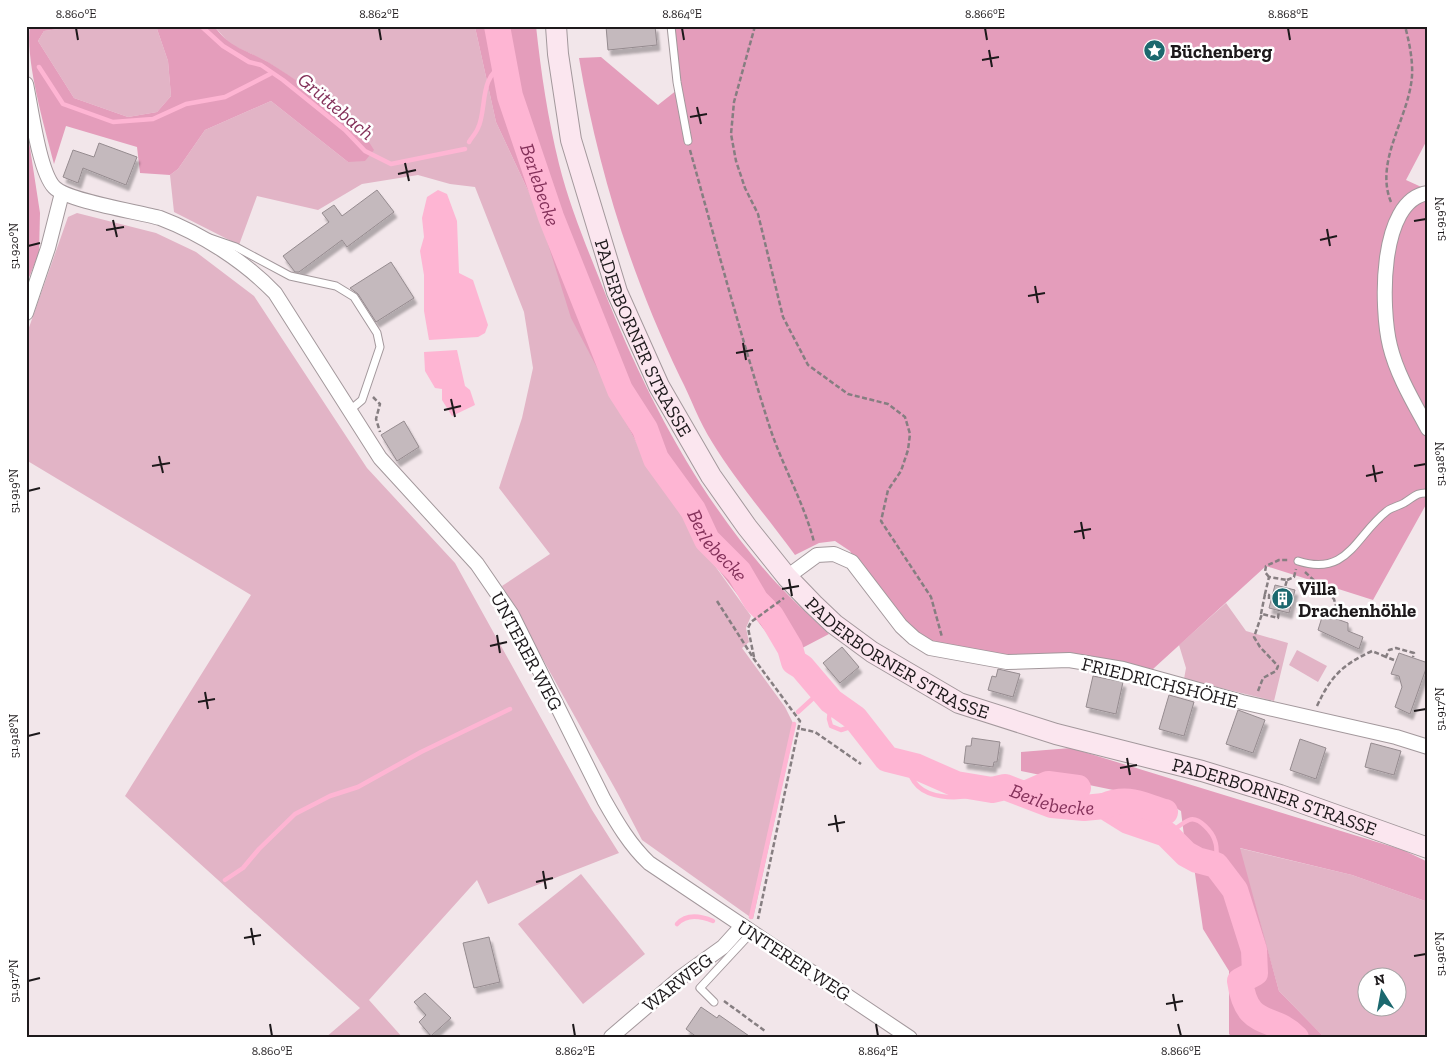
<svg xmlns="http://www.w3.org/2000/svg" width="1454" height="1064" font-family="'Zilla Slab',serif">
<defs>
<filter id="shadow"><feDropShadow dx="3" dy="5.5" stdDeviation="1" flood-color="#0004"/></filter>
</defs>
<rect width="100%" height="100%" fill="#f2e6ea"/>
<g fill="#e2b4c6" fill-rule="evenodd">
<path d="M80,26h76l12,35 3,35 -14,16 -29,5 -54,-19 -36,-57 6,-10z"/>
<path d="M214,26l261,1 21,95 42,90 68,171 30,59 69,110 46,64 -5,12 3,14 -7,6 43,59 10,20 -42,192 -111,-79 -24,-46 -116,-208 48,-32 -51,-66 23,-70 11,-50 -9,-56 -49,-125 -25,-3 -32,-9 -56,9 -44,26 -61,-14 -18,49 -65,-33 -4,-37 8,-6 27,-39 66,-29 77,61 20,-23 -73,-59 -29,-19 -36,-17z"/>
<path d="M77,213l79,20 40,19 58,44 113,172 88,95 137,247 27,43 -131,51 -11,-24 -108,120 34,38h-78l35,-30 -235,-212 126,-201 -225,-135v-124l42,-119z"/>
<path d="M1226,603l20,28 42,12 -14,58 -90,-22 2,-11 -7,-23z"/>
<path d="M1297,650l30,16 -9,16 -29,-17z"/>
<path d="M1239,848l113,27 76,27v136h-103l-46,-47zM1366,976h30v30h-30z"/>
<path d="M581,874l64,80 -62,50 -65,-80z"/>
</g>
<g fill="#e49dbb">
<path d="M30,26h50l-36,5 -6,10 36,57 54,19 29,-5 14,-16 -3,-35 -12,-35h58c17,23 31,23 54,36 30,19 90,58 106,88l-9,11 -17,1 -77,-61 -66,29 -27,39 -8,6 -30,-2 -3,-26 -71,-21 -12,38c-9,-36 -29,-102 -24,-138z"/>
<path d="M468,26h68c5,47 12,93 23,138 12,48 32,93 50,139 40,98 90,193 161,273 18,20 39,39 59,58l-44,23 -80,-105 -69,-110 -65,-124 -33,-106 -42,-90 -21,-95z"/>
<path d="M674,26h754v112l-22,42 22,10v311l-55,99 -107,-34 -113,103 -85,-10 -76,-2 -62,-8 -29,-12 -51,-86 -15,-10 -16,2 -24,12c-27,-37 -60,-75 -83,-113 -13,-20 -21,-44 -32,-65 -49,-102 -82,-207 -101,-319l22,-1 57,48 19,-15z"/>
<path d="M26,122l14,91 -1,40 -13,32z"/>
<path d="M1071,748l332,102 25,12v40l-76,-27 -112,-27 39,143 46,47h-92l-4,-4v-63l-26,-42 -12,-83 -7,-10 -3,-25 -19,-11 -141,-29v-19z"/>
</g>
<g fill="#feb5d3">
<path d="M438,190l9,4 10,27 2,52 14,7 15,45 -3,8 -7,4 -49,3 -5,-29v-36l-4,-24 4,-14 -2,-19 5,-21z"/>
<path d="M457,350l8,36 5,4 5,15 -23,11 -10,-16v-11l-7,-1 -10,-17 -1,-19z"/>
</g>
<g fill="none" stroke-linecap="round" stroke-linejoin="round">
<g stroke="#feb5d3" stroke-width="4.5">
<path d="M201,26l22,20 26,16 12,3 22,15 62,50 20,21 26,13 74,-15"/>
<path d="M39,67l24,37 50,18 40,-3 33,-15 39,-7 45,-23"/>
<path d="M469,142c3,-5 7,-9 9,-14 9,-18 1,-53 25,-61"/>
<path d="M831,701l-2,18 2,7 10,4 18,-6"/>
<path d="M798,712l23,-21"/>
<path d="M908,765c5,40 56,35 84,25"/>
<path d="M1166,834c9,-3 15,-11 23,-14 10,-4 24,13 26,21 3,7 1,17 1,24"/>
<path d="M225,880l18,-12 16,-19 36,-35 35,-18 28,-9 63,-35 89,-43"/>
<path d="M751,917l43,-193"/>
<path d="M677,924c10,-11 24,-8 36,-3"/>
</g>
<g stroke="#feb5d3" stroke-width="26">
<path id="s1" d="M497,26l13,70 41,121 69,173 25,39 11,30 37,51 14,30 32,32 17,29 15,15 19,32 4,14 8,5 29,34 24,17 32,41 28,7 41,18 36,6 13,-3 47,18 32,3 20,-2 24,15 38,13 20,20 11,6 19,5 19,25 19,60 1,23 -15,8c7,50 32,32 56,57"/>
<path d="M1025,794l23,-10 30,4"/>
<path d="M1104,806c24,-10 37,-1 61,6"/>
</g>
</g>
<g fill="#c4b9bd" stroke="#958b8f" filter="url(#shadow)">
<path d="M606,26h49l2,19 -49,5z"/>
<path d="M99,143l38,14 -11,28 -43,-17 -5,15 -15,-6 10,-27 21,7z"/>
<path d="M377,190l17,22 -47,35 -5,-7 -43,32h-4l-12,-16 46,-34 -7,-9 12,-8 8,11z"/>
<path d="M391,262l23,36 -38,24 -18,-28 -8,-6z"/>
<path d="M404,421l15,26 -22,14 -16,-26z"/>
<path d="M1275,585l20,5 -6,23 -20,-5z"/>
<path d="M1323,614l25,9v8l15,6 -4,12 -41,-19z"/>
<path d="M842,647l17,20 -19,16 -17,-20z"/>
<path d="M1399,653l29,10 -18,51 -15,-7 7,-20 -3,-11 -8,-2z"/>
<path d="M998,669l22,5 -7,23 -25,-7 4,-14 4,1z"/>
<path d="M1093,676l30,6 -7,32 -30,-7z"/>
<path d="M1169,695l25,7 -10,34 -25,-7z"/>
<path d="M1238,710l27,10 -12,33 -27,-9z"/>
<path d="M972,738l28,4 -3,20h-3l-1,5 -29,-4 2,-17h5z"/>
<path d="M1300,739l26,9 -10,31 -26,-9z"/>
<path d="M1371,743l30,8 -7,24 -29,-8z"/>
<path d="M489,937l11,45 -26,6 -11,-45z"/>
<path d="M425,993l26,25 -20,18 -12,-14 7,-7 -12,-13z"/>
<path d="M701,1007l16,11 2,-3 33,23h-54l-12,-9z"/>
</g>
<g fill="none" stroke-linecap="round" stroke-linejoin="round">
<defs>
<g id="service">
<path d="M671,26l6,56 11,59"/>
<path d="M210,238l26,9 54,29 46,10 18,11 23,36 3,14 -18,53 -13,11"/>
<path d="M1298,561c50,16 57,-25 89,-50 5,-4 12,-5 17,-8 9,-5 12,-11 24,-10"/>
<path d="M714,1002l-14,-14 51,-55"/>
</g>
<g id="minor">
<path d="M26,84c5,23 13,87 28,103 13,14 85,25 106,31 42,16 84,43 115,75l105,165 97,106 35,51 92,185c13,23 26,45 45,63l261,175"/>
<path d="M1428,193c-50,7 -47,117 -38,153 7,29 24,57 38,83"/>
<path d="M26,313l22,-65 14,-55"/>
<path d="M787,577l30,-22 17,-1 18,8 49,64 13,12 16,10 77,14 62,-2 54,9 119,33 154,35 32,10"/>
<path d="M611,1037l69,-59 43,-31 19,-21"/>
</g>
<g id="secondary">
<path id="s2" d="M556,26l2,28 13,86 46,152 42,94 52,90 36,51 40,50 26,27 21,20 38,28 87,51 97,31 146,37 78,24 148,53"/>
</g>
</defs>
<use href="#service" stroke="#a3989c" stroke-width="9"/>
<use href="#minor" stroke="#a3989c" stroke-width="16"/>
<use href="#secondary" stroke="#a3989c" stroke-width="22"/>
<g stroke="#867e81" stroke-width="2.5" stroke-dasharray="5 2.5" stroke-linecap="butt">
<path d="M755,26l-21,76 -3,32 5,27 9,27 13,26 25,103 25,48 40,29 40,10 17,13 5,17 -2,16 -7,21 -13,19 -7,31 50,76 11,40"/>
<path d="M690,150c26,93 51,187 80,278 13,39 34,75 44,114"/>
<path d="M1391,202c-17,-41 18,-84 21,-126 1,-16 -3,-35 -7,-50"/>
<path d="M373,397l7,7 -4,15 4,13"/>
<path d="M1305,572l29,27 2,8"/>
<path d="M1269,577l-4,-5 1,-6 13,-6h10"/>
<path d="M1287,580l7,-3 2,-8"/>
<path d="M1269,599v-4l-4,-1 4,-17 18,3 -2,7"/>
<path d="M717,601l37,58 46,62 -42,198"/>
<path d="M1261,614l4,-20"/>
<path d="M754,657l-6,-29 3,-6 33,-24"/>
<path d="M1394,660l-8,-3 3,-7 7,-2 18,5 -1,4"/>
<path d="M1258,691l5,-13 13,-7 2,-5 -18,-19 -6,-10 8,-23 16,4 1,-8"/>
<path d="M1317,706c14,-30 25,-41 55,-55l14,6"/>
<path d="M801,729l14,3 46,32"/>
<path d="M724,1001l41,30"/>
</g>
<use href="#service" stroke="#fff" stroke-width="7"/>
<use href="#minor" stroke="#fff" stroke-width="14"/>
<use href="#secondary" stroke="#fbe6ef" stroke-width="20"/>
</g>
<path fill="none" stroke="#1d191b" stroke-width="2" d="M76,28l2,12M379,28l2,12M682,28l2,12M985,28l2,12M1288,28l2,12M989,50l3,17M982,60l17,-3M697,107l4,17M690,117l17,-3M405,163l4,18M398,174l18,-4M113,220l4,17M1414,221l12,-2M1327,229l3,17M106,230l18,-3M1320,240l17,-4M28,246l12,-3M1035,286l3,17M1028,296l17,-3M743,343l3,17M736,353l17,-3M451,399l4,18M444,410l17,-4M159,456l4,17M1373,465l3,17M152,466l18,-3M1414,466l12,-2M1366,476l17,-4M28,491l12,-3M1081,522l3,17M1074,532l17,-3M789,579l3,17M782,589l17,-3M497,635l3,18M490,646l17,-4M205,692l3,17M198,702l17,-3M1414,711l12,-2M28,736l12,-3M1127,758l3,17M1120,768l17,-3M835,815l3,17M828,825l17,-3M543,871l3,18M536,882l17,-4M251,928l3,17M244,938l17,-3M1414,956l12,-2M28,981l12,-3M1173,994l3,17M1166,1004l17,-3M270,1024l2,12M573,1024l2,12M876,1024l2,12M1178,1024l3,12"/>
<defs>
<symbol id="sight-disc" viewBox="-11 -11 22 22"><circle r="9.5" fill="#1b686e" stroke="#fff"/><path d="M0-6L1.8-2.2L6-1.7L2.9 1.2L3.7 5.4L0 3.3L-3.7 5.4L-2.9 1.2L-6-1.7L-1.8-2.2Z" fill="#fff"/></symbol>
<symbol id="building-disc" viewBox="-11 -11 22 22"><circle r="9.5" fill="#1b686e" stroke="#fff"/><path d="M-4-6H4V6H1V3H-1V6H-4ZM-2.5-4.3h1.7v1.8h-1.7ZM.8-4.3h1.7v1.8H.8ZM-2.5-1h1.7V.8h-1.7ZM.8-1h1.7V.8H.8Z" fill="#fff"/></symbol>
</defs>
<g fill-rule="evenodd">
<use href="#sight-disc" x="1142" y="38" width="25" height="25"/>
<use href="#building-disc" x="1270" y="586" width="25" height="25"/>
</g>
<g text-anchor="middle" stroke-width="5" stroke-linejoin="round" paint-order="stroke">
<g font-size="19" font-weight="bold" fill="#1d191b" stroke="#fff" text-anchor="start">
<text x="1170" y="58">Büchenberg</text>
<text x="1298" y="595">Villa<tspan x="1298" dy="22">Drachenhöhle</tspan></text>
</g>
<g font-size="19" fill="#1d191b" stroke="#fff">
<text dy="7" stroke="none"><textPath href="#s2" startOffset="326">PADERBORNER STRASSE</textPath></text>
<text transform="translate(527 651) rotate(62)" y="7">UNTERER WEG</text>
<text dy="7" stroke="none"><textPath href="#s2" startOffset="746">PADERBORNER STRASSE</textPath></text>
<text transform="translate(1160 682) rotate(14)" y="7">FRIEDRICHSHÖHE</text>
<text dy="7" stroke="none"><textPath href="#s2" startOffset="1151">PADERBORNER STRASSE</textPath></text>
<text transform="translate(794 960) rotate(33)" y="7">UNTERER WEG</text>
<text transform="translate(677 982) rotate(-38)" y="7">WARWEG</text>
</g>
<g font-size="20" font-style="italic" fill="#84315a" stroke="#fff">
<text transform="translate(336 106) rotate(40)" y="7">Grüttebach</text>
<text dy="7" stroke="none"><textPath href="#s1" startOffset="165">Berlebecke</textPath></text>
<text dy="7" stroke="none"><textPath href="#s1" startOffset="570">Berlebecke</textPath></text>
<text dy="7" stroke="none"><textPath href="#s1" startOffset="1020">Berlebecke</textPath></text>
</g>
</g>
<rect width="1454" height="1064" fill="none" stroke="#ffffff" stroke-width="55"/>
<g transform="translate(1382 992) rotate(349)"><circle r="24" fill="#ffffff" stroke="#a5a3a4"/>
<path d="M0-4L9 19L0 12L-9 19Z" fill="#1b686e"/>
<text y="-8" font-size="14" font-weight="bold" text-anchor="middle" fill="#1d191b">N</text>
</g>
<rect x="28" y="28" width="1398" height="1008" fill="none" stroke="#1d191b" stroke-width="2"/>
<g font-size="12" text-anchor="middle" fill="#1d191b">
<text x="76" y="18">8.860°E</text>
<text x="379" y="18">8.862°E</text>
<text x="682" y="18">8.864°E</text>
<text x="985" y="18">8.866°E</text>
<text x="1288" y="18">8.868°E</text>
<text transform="translate(1440 219) rotate(-90)" y="4">51.919°N</text>
<text transform="translate(14 246) rotate(-90)" y="4">51.920°N</text>
<text transform="translate(1440 464) rotate(-90)" y="4">51.918°N</text>
<text transform="translate(14 491) rotate(-90)" y="4">51.919°N</text>
<text transform="translate(1440 709) rotate(-90)" y="4">51.917°N</text>
<text transform="translate(14 736) rotate(-90)" y="4">51.918°N</text>
<text transform="translate(1440 954) rotate(-90)" y="4">51.916°N</text>
<text transform="translate(14 981) rotate(-90)" y="4">51.917°N</text>
<text x="272" y="1055">8.860°E</text>
<text x="575" y="1055">8.862°E</text>
<text x="878" y="1055">8.864°E</text>
<text x="1181" y="1055">8.866°E</text>
</g>
</svg>
